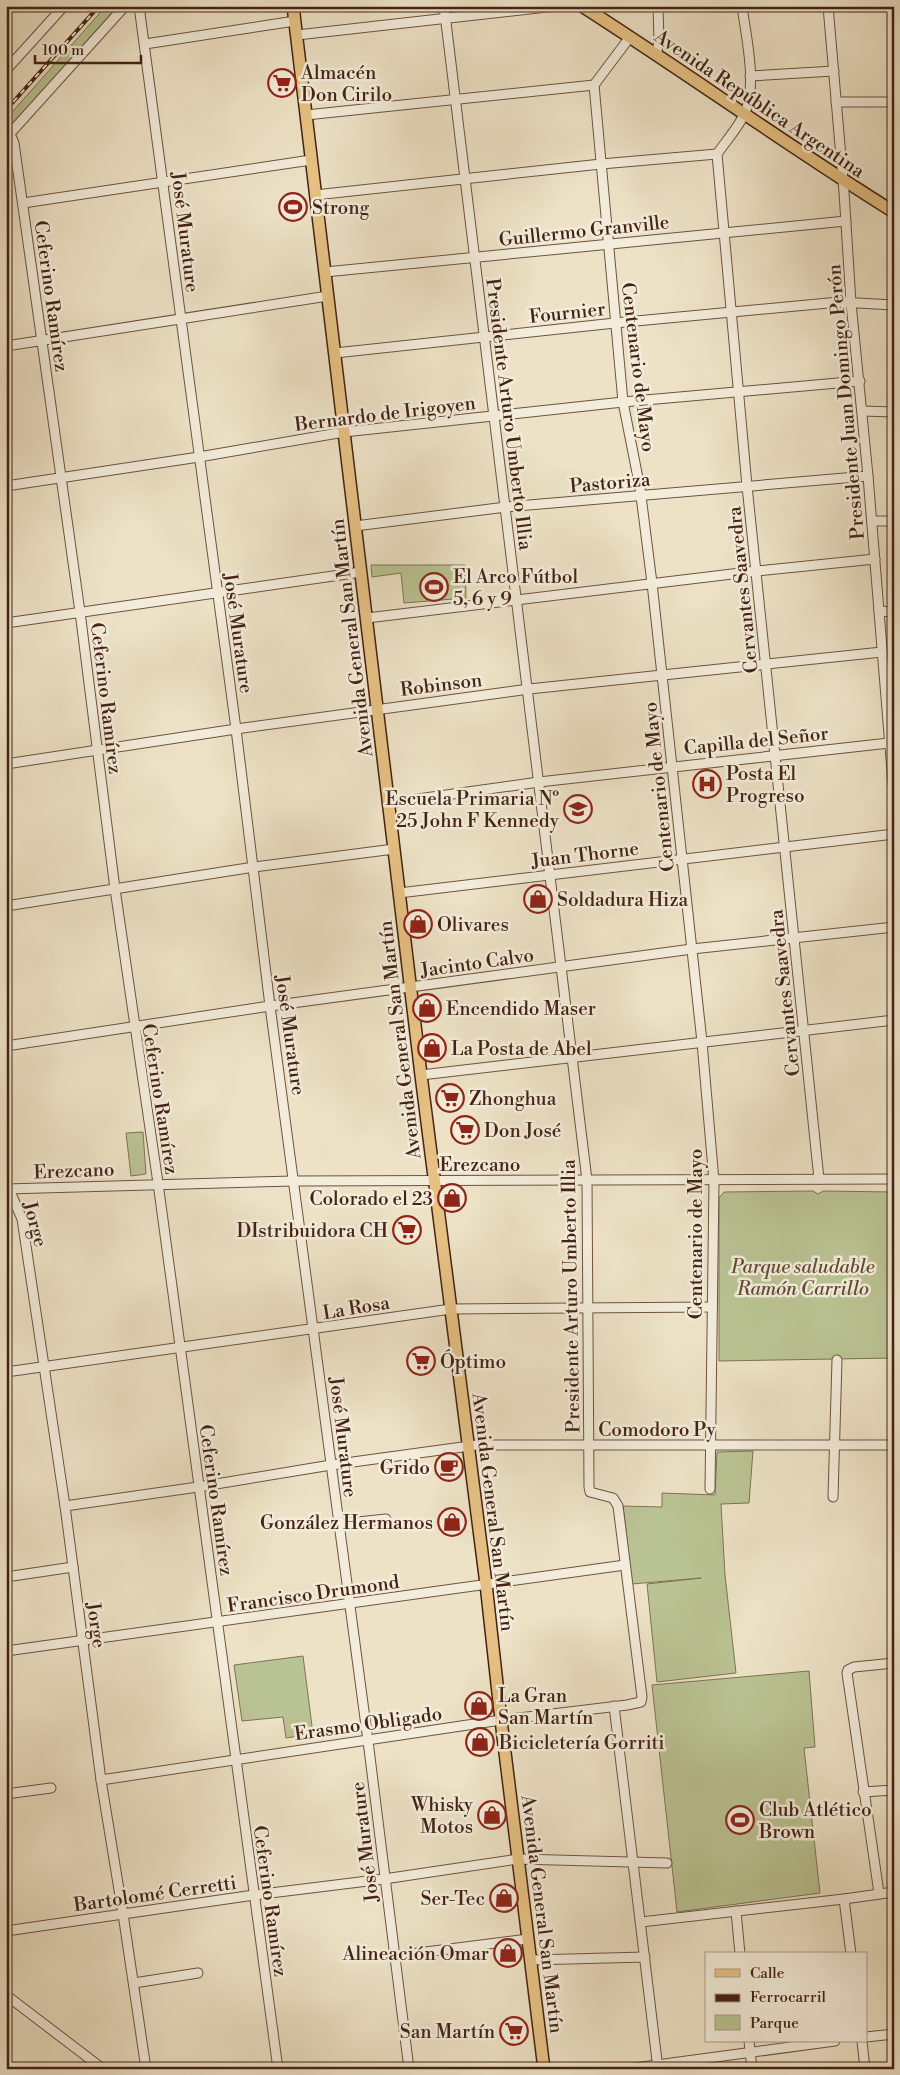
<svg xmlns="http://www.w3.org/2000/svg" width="900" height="2075" font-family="'Libre Bodoni',serif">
<rect width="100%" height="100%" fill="#ede2c6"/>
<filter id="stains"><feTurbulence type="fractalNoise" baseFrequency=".004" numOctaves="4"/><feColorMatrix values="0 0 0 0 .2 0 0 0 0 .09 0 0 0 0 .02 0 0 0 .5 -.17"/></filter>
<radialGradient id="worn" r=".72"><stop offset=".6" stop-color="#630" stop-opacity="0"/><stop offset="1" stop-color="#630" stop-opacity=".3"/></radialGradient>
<g fill="#bac393" stroke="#7f7254">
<path d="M106,6h12l-112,126v-13z"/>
<path d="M371,565h94l1,33 -62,5 -3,-30 -29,4z"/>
<path d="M143,1132l3,42 -15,2 -5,-43z"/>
<path d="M813,1191l5,3 5,-3 71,1v166l-175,3v-163l5,-6z"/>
<path d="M753,1451l-4,52 -28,1 4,71 11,98 -79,9 -10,-98 54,-6 -69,6 -9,-78 39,1v-14l53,2 2,-43z"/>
<path d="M303,1656l10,78 -27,4 -3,-21 -41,4 -8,-56z"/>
<path d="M809,1671l6,76 -11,1 16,145 -143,19 -25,-227z"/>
</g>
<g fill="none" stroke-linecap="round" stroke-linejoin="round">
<defs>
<g id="minor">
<path d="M139,6l97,723 34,277 98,735 41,328"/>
<path d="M742,6c4,31 16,81 2,109 -7,14 -18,26 -27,39l30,332 72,693"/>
<path d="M828,6l16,186 7,111 17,173 26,320"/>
<path d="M297,35l259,-29"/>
<path d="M145,44l150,-23"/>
<path d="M656,55l3,-13 -1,-36"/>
<path d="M6,70l58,-64"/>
<path d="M750,76l84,-5"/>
<path d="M594,85l29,317 17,86 12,95 50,459 12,139 -4,308"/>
<path d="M836,102h58"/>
<path d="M306,115l288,-30 36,-48"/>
<path d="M10,134l4,9 66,469 35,277 43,294 120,886"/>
<path d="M6,138l119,-132"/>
<path d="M315,195l286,-31 116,-10"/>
<path d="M23,203l288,-43"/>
<path d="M325,272l521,-51"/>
<path d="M6,346l322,-50"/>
<path d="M335,353l280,-30 224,-21 55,3"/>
<path d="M862,411l32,1"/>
<path d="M6,486l193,-29 145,-25 279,-30 237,-21"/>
<path d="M872,521h22"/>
<path d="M355,526l151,-19 362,-31"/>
<path d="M879,611l15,1"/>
<path d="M367,618l390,-47 118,-12"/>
<path d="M6,623l355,-51"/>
<path d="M6,764l230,-35 293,-40 353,-37"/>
<path d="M389,803l150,-21 350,-39"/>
<path d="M399,893l495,-59"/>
<path d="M6,906l248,-39 140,-18"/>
<path d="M6,1046l264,-40 422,-57 202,-22"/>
<path d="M421,1075l473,-55"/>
<path d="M6,1189l288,-8 600,-2"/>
<path d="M9,1189l13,30 43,287 36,274 22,134 23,155"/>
<path d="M6,1372l445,-63 261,-2"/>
<path d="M833,1497l4,-137"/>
<path d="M65,1506l133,-19 133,-22 146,-20h417"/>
<path d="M339,1524l47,-5"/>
<path d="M6,1577l67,-10"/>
<path d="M6,1651l619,-86"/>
<path d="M614,1706l44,363"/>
<path d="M101,1780l400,-60 126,-15 14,-3 1,-5 -24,-191 -5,-8 -23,-6 -1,-5 -2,-307 -143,-1174"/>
<path d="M863,1792l31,-2"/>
<path d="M6,1794l45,-6"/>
<path d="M879,1893l-32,-220 1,-3 6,-3 40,-4"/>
<path d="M844,1899l7,55"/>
<path d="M736,1911l4,43"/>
<path d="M641,1922l203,-23 50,-7"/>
<path d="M6,1931l248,-36 130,-16 134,-20 149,4"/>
<path d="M394,1956l134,-17"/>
<path d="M531,1960l114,-3"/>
<path d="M134,1983l64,-10"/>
<path d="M6,1995l97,74"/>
<path d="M866,2037l28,-3"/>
<path d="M749,2041l3,28"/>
<path d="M862,2041l3,28"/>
<path d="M627,2069l208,-28"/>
</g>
<g id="major">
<path d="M293,6l128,1069 65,509 15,136 43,349"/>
<path d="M582,6c105,67 206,140 312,206"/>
</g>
</defs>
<use href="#minor" stroke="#6e5241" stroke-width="11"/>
<use href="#major" stroke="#442215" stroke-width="14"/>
<use href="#minor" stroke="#f3ecda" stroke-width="9"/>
<use href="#major" stroke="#e6c183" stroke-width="11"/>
<defs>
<path id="rail" d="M6,110l93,-104"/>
</defs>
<use href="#rail" stroke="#442215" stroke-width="4"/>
<use href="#rail" stroke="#f3ecda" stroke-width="2" stroke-dasharray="5.5" stroke-linecap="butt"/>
</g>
<defs>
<symbol id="supermarket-ring" viewBox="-11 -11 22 22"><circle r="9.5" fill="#f3ecda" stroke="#8f2418" stroke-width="1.5"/><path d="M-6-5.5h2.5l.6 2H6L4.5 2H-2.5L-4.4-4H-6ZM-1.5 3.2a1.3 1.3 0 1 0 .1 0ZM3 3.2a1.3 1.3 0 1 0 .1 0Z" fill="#8f2418"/></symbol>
<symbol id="stadium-ring" viewBox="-11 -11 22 22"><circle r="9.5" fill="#f3ecda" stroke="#8f2418" stroke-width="1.5"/><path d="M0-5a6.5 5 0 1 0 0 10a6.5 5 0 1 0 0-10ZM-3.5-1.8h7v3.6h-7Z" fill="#8f2418"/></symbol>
<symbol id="hospital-ring" viewBox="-11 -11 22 22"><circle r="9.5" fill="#f3ecda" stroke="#8f2418" stroke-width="1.5"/><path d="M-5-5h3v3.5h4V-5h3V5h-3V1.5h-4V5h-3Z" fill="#8f2418"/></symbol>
<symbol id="school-ring" viewBox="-11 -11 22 22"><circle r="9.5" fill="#f3ecda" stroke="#8f2418" stroke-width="1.5"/><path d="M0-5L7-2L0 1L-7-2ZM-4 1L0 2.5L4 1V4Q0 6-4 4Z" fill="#8f2418"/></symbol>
<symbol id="shop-ring" viewBox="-11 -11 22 22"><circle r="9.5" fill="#f3ecda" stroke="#8f2418" stroke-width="1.5"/><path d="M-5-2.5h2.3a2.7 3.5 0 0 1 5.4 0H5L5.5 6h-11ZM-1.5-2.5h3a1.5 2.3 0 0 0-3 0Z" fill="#8f2418"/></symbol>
<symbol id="cafe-ring" viewBox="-11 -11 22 22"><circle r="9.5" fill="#f3ecda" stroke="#8f2418" stroke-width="1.5"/><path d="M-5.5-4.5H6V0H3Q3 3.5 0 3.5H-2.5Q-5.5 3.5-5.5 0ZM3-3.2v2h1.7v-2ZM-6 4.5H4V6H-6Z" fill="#8f2418"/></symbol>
</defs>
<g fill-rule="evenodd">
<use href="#supermarket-ring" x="266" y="67" width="32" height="32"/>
<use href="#stadium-ring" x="277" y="191" width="32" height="32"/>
<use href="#stadium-ring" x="418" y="571" width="32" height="32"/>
<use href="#hospital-ring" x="691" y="768" width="32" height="32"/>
<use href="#school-ring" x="562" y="793" width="32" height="32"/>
<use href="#shop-ring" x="522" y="883" width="32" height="32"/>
<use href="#shop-ring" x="402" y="908" width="32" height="32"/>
<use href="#shop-ring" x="411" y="992" width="32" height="32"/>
<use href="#shop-ring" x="416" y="1032" width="32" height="32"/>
<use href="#supermarket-ring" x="434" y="1082" width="32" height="32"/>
<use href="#supermarket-ring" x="449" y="1114" width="32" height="32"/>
<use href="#shop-ring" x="436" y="1182" width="32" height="32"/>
<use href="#supermarket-ring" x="391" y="1214" width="32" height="32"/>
<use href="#supermarket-ring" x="405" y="1345" width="32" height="32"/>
<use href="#cafe-ring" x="433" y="1451" width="32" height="32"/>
<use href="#shop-ring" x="436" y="1506" width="32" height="32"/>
<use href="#shop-ring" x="463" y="1690" width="32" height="32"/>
<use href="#shop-ring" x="464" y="1726" width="32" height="32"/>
<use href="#shop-ring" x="476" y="1799" width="32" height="32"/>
<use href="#stadium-ring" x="724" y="1804" width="32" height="32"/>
<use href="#shop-ring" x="488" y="1882" width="32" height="32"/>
<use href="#shop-ring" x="492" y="1937" width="32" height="32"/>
<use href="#supermarket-ring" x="498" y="2015" width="32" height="32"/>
</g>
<g text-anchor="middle" stroke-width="5" stroke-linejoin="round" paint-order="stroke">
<g font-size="19" fill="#442215" stroke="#f3ecda" text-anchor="start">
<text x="301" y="79">Almacén<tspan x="301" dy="22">Don Cirilo</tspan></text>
<text x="312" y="214">Strong</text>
<text x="453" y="583">El Arco Fútbol<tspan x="453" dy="22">5, 6 y 9</tspan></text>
<text x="726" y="780">Posta El<tspan x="726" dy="22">Progreso</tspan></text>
<text x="559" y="805" text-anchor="end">Escuela Primaria Nº<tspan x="559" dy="22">25 John F Kennedy</tspan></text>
<text x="557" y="906">Soldadura Hiza</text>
<text x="437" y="931">Olivares</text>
<text x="446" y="1015">Encendido Maser</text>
<text x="451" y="1055">La Posta de Abel</text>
<text x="469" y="1105">Zhonghua</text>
<text x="484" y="1137">Don José</text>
<text x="433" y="1205" text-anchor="end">Colorado el 23</text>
<text x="388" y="1237" text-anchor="end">DIstribuidora CH</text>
<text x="440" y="1368">Óptimo</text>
<text x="430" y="1474" text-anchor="end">Grido</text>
<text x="433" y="1529" text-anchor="end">González Hermanos</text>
<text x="498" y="1702">La Gran<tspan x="498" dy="22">San Martín</tspan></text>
<text x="499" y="1749">Bicicletería Gorriti</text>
<text x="473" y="1811" text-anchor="end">Whisky<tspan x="473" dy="22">Motos</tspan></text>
<text x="759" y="1816">Club Atlético<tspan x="759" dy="22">Brown</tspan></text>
<text x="485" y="1905" text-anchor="end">Ser-Tec</text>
<text x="489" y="1960" text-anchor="end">Alineación Omar</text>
<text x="495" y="2038" text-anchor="end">San Martín</text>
</g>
<g font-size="19" fill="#442215" stroke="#f3ecda">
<text transform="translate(760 103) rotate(34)" y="7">Avenida República Argentina</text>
<text transform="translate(584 230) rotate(-6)" y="7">Guillermo Granville</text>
<text transform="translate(186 232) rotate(83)" y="7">José Murature</text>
<text transform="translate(52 296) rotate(82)" y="7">Ceferino Ramírez</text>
<text transform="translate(567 312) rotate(-6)" y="7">Fournier</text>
<text transform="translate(639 367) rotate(83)" y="7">Centenario de Mayo</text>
<text transform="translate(845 402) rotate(-95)" y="7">Presidente Juan Domingo Perón</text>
<text transform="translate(385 413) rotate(-7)" y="7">Bernardo de Irigoyen</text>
<text transform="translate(510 414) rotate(83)" y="7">Presidente Arturo Umberto Illia</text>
<text transform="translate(610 482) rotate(-5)" y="7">Pastoriza</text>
<text transform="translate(742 590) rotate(-96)" y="7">Cervantes Saavedra</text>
<text transform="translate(239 633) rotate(82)" y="7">José Murature</text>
<text transform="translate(351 638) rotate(-97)" y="7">Avenida General San Martín</text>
<text transform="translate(441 684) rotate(-7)" y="7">Robinson</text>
<text transform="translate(107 698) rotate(83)" y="7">Ceferino Ramírez</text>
<text transform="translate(756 740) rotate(-6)" y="7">Capilla del Señor</text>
<text transform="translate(658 787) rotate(-96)" y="7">Centenario de Mayo</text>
<text transform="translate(585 854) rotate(-7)" y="7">Juan Thorne</text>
<text transform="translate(477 962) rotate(-8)" y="7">Jacinto Calvo</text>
<text transform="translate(784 993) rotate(-96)" y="7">Cervantes Saavedra</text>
<text transform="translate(291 1035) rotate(82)" y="7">José Murature</text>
<text transform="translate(399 1040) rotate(-97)" y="7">Avenida General San Martín</text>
<text transform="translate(161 1099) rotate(81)" y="7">Ceferino Ramírez</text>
<text x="480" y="1171">Erezcano</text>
<text transform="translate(74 1170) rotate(-2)" y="7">Erezcano</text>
<text transform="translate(36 1224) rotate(75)" y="7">Jorge</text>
<text transform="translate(695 1234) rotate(-90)" y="7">Centenario de Mayo</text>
<text transform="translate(570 1296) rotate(-91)" y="7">Presidente Arturo Umberto Illia</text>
<text transform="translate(356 1307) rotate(-9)" y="7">La Rosa</text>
<text x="657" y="1436">Comodoro Py</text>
<text transform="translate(344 1437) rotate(83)" y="7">José Murature</text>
<text transform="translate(217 1500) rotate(82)" y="7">Ceferino Ramírez</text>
<text transform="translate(494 1512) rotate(83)" y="7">Avenida General San Martín</text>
<text transform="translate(313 1593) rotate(-8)" y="7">Francisco Drumond</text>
<text transform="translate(97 1625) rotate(82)" y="7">Jorge</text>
<text transform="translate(368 1723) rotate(-8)" y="7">Erasmo Obligado</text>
<text transform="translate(364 1842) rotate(-97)" y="7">José Murature</text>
<text transform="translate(155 1893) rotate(-8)" y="7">Bartolomé Cerretti</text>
<text transform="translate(271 1901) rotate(82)" y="7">Ceferino Ramírez</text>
<text transform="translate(543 1914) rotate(83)" y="7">Avenida General San Martín</text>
</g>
<g font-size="19" font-style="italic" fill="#624a34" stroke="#f3ecda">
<text x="803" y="1273">Parque saludable<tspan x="803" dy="22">Ramón Carrillo</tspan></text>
</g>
</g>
<rect width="900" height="2075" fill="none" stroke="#ede2c6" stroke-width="25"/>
<rect x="8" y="8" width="885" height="2060" fill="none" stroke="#442215" stroke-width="2.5"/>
<rect x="12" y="12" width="875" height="2050" fill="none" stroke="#442215"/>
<rect x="705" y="1952" width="162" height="90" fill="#f3ecda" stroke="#ad9b8b"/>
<rect x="715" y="1969" width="25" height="8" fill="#e6c183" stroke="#ad9b8b"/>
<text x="750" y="1978" font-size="15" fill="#442215">Calle</text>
<rect x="715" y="1994" width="25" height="8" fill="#442215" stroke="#ad9b8b"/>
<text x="750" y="2002" font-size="15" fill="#442215">Ferrocarril</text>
<rect x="715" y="2015" width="25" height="15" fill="#bac393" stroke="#ad9b8b"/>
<text x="750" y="2028" font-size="15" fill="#442215">Parque</text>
<path d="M35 55v8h106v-8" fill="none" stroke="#442215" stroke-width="2.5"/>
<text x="42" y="55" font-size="15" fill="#442215" stroke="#f3ecda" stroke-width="4" paint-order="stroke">100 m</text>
<rect width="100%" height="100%" filter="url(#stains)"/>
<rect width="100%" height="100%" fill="url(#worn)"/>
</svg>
